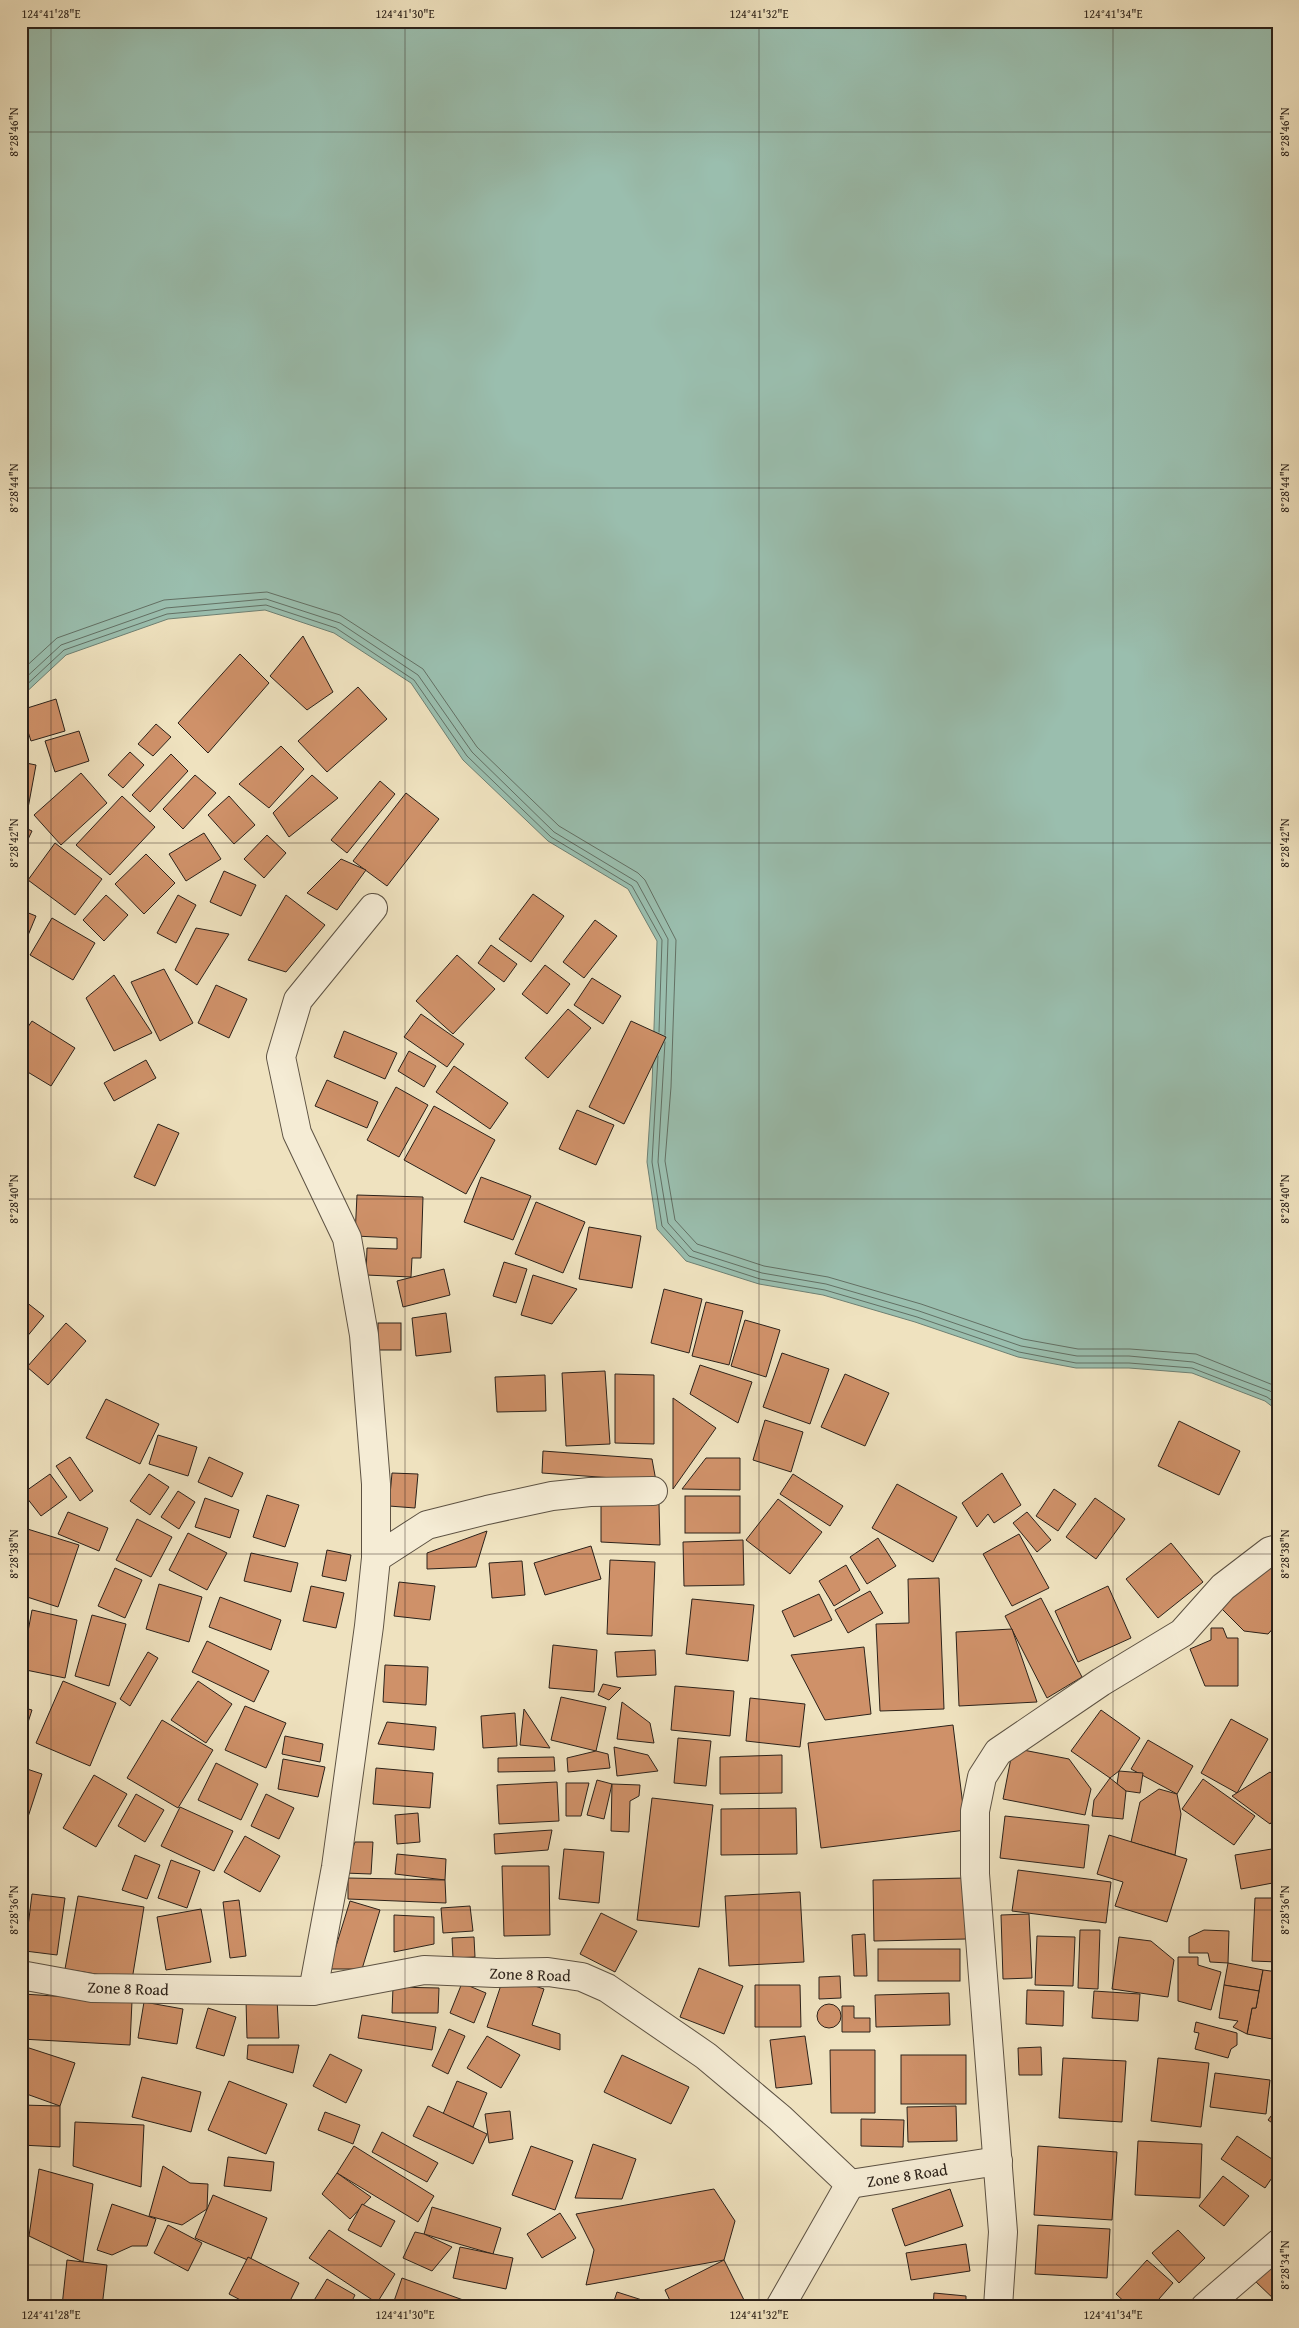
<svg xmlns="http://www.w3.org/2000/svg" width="1299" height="2328" font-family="'Gentium Book Plus',serif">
<rect width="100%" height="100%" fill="#efe2bf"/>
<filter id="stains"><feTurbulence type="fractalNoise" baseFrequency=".004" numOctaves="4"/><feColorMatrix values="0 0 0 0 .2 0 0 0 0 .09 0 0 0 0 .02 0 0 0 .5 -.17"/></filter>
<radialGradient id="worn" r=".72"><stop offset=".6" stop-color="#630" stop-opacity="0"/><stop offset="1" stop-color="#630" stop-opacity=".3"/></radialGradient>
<path fill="#9abeae" stroke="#6e8073" d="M21,21h1257v1390l-13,-10 -73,-28 -63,-5h-53l-58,-11 -103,-35 -92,-27 -64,-11 -73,-23 -29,-32 -10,-67 5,-76 5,-145 -29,-52 -80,-48 -85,-81 -52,-77 -77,-50 -69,-23 -97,9 -102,36 -45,42z"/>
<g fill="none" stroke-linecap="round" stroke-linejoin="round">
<g stroke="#637064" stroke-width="1">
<path d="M21,671l36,-33 107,-38 103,-8 73,23 83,54 54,78 82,79 79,47 7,7 31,60 -5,147 -6,74 10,59 22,24 67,22 64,11 93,27 102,35 55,10h52l66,5 82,33"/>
<path d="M21,682l40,-37 105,-37 100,-9 74,24 78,52 54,77 82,80 83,50 31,57 -3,96"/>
<path d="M21,690l43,-40 103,-36 99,-9 70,23 78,52 53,76 84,81 81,49 30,54 -3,92"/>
<path d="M665,1042l-7,120 10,61 25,28 69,22 64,11 93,27 102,35 56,10h52l64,6 77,29 8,6"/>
<path d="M658,1056l-6,106 10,64 27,30 71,23 65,11 92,27 102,35 57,11h53l63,5 75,29 11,8"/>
</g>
</g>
<g fill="#cf9169" stroke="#2c221a">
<path d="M303,636l30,56 -26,18 -37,-34z"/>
<path d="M240,654l29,29 -61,70 -30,-30z"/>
<path d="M358,687l29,32 -60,53 -29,-31z"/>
<path d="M56,699l9,32 -34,10 -10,-31z"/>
<path d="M156,724l15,13 -18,19 -15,-12z"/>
<path d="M79,731l10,30 -34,11 -10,-31z"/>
<path d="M281,746l23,23 -35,39 -30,-24z"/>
<path d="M130,752l14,13 -21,23 -15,-13z"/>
<path d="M171,754l17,17 -38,41 -18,-17z"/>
<path d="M21,762l15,3 -10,54 -5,-1z"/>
<path d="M81,773l26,30 -46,42 -27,-30z"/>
<path d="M195,775l21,18 -33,36 -20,-20z"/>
<path d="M312,775l26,23 -49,39 -16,-24z"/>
<path d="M380,781l15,13 -48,59 -16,-13z"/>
<path d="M406,793l33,26 -52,67 -34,-25z"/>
<path d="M122,796l33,31 -45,48 -34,-30z"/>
<path d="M229,796l26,29 -21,19 -26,-29z"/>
<path d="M21,826l11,5 -11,23z"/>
<path d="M204,833l17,26 -35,22 -17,-27z"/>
<path d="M267,835l19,18 -22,25 -20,-19z"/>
<path d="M55,843l47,36 -27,36 -47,-35z"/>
<path d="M146,854l29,29 -31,31 -29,-30z"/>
<path d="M341,859l25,11 -29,40 -30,-17z"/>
<path d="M224,871l32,14 -15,31 -31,-14z"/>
<path d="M533,894l31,22 -33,46 -32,-23z"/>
<path d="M106,895l22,20 -24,26 -21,-21z"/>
<path d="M178,895l18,10 -20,38 -19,-10z"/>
<path d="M286,895l39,30 -39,47 -38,-12z"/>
<path d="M21,910l15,6 -12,29 -3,-2z"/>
<path d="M52,918l43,25 -22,37 -43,-25z"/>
<path d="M595,920l22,16 -33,42 -21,-16z"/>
<path d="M196,928l33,6 -32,51 -22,-15z"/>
<path d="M491,945l26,19 -13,18 -26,-19z"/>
<path d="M21,949l7,4 -2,40h-5z"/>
<path d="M457,955l38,34 -42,45 -37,-33z"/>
<path d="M545,965l25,19 -23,30 -25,-20z"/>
<path d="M164,969l29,54 -33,18 -29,-59z"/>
<path d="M114,975l38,58 -38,18 -28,-53z"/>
<path d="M592,978l29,18 -18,28 -29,-19z"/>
<path d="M216,985l31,14 -18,39 -31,-15z"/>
<path d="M568,1009l23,19 -43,50 -23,-20z"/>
<path d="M421,1014l43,30 -17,23 -43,-30z"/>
<path d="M32,1021l43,27 -24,38 -30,-18v-31z"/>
<path d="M631,1021l35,16 -42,87 -35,-17z"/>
<path d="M344,1031l53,22 -12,26 -51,-22z"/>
<path d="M409,1051l27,15 -12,21 -26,-16z"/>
<path d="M146,1060l10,18 -42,23 -10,-18z"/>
<path d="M454,1066l54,37 -18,26 -54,-37z"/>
<path d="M327,1080l51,22 -11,26 -52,-22z"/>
<path d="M396,1087l32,18 -29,52 -32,-17z"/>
<path d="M434,1106l61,34 -29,54 -62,-34z"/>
<path d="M577,1110l37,15 -18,40 -37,-16z"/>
<path d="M158,1124l21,9 -24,53 -21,-9z"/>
<path d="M481,1177l50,19 -18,44 -49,-18z"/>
<path d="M357,1195l66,2 -2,61h-9l-1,19 -45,-2 1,-27 30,1v-11l-42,-2z"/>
<path d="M536,1202l49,20 -22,51 -48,-19z"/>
<path d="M589,1227l52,9 -9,52 -53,-9z"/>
<path d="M504,1262l23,7 -11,34 -23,-7z"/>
<path d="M444,1269l6,26 -47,12 -6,-26z"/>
<path d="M533,1275l44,14 -25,35 -31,-9z"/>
<path d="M664,1289l38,10 -13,54 -38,-10z"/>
<path d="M21,1298l23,18 -23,28z"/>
<path d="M706,1302l37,9 -14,54 -37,-9z"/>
<path d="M446,1313l5,39 -35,4 -4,-38z"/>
<path d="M745,1320l35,10 -14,47 -35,-11z"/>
<path d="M66,1323l20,18 -38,44 -21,-18z"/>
<rect x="378" y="1323" width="23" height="27"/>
<path d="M782,1353l47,16 -19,55 -47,-17z"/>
<path d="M700,1365l52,17 -14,41 -48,-29z"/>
<path d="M605,1371l5,73 -44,2 -4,-73z"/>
<path d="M615,1374l39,1v69l-39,-1z"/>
<path d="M845,1374l44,19 -24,53 -44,-19z"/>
<path d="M545,1375l1,36 -49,1 -2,-35z"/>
<path d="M673,1398l43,30 -43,61z"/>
<path d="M106,1399l53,25 -19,40 -54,-26z"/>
<path d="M765,1420l38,12 -12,40 -38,-12z"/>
<path d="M1179,1421l61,30 -21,44 -61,-29z"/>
<path d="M158,1435l39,12 -9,29 -39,-12z"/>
<path d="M543,1451l109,8 4,22 -114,-8z"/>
<path d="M70,1457l23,34 -13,10 -24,-35z"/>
<path d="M209,1457l34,16 -11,24 -34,-15z"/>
<path d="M706,1458h34v32l-58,-1z"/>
<path d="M392,1473l26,1 -3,34 -26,-2z"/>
<path d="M1002,1473l19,32 -27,18 -6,-9 -11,13 -15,-24z"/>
<path d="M50,1474l17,23 -26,19 -18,-23z"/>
<path d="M149,1474l20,13 -19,28 -20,-14z"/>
<path d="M793,1474l50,32 -13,20 -50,-32z"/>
<path d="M897,1484l60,33 -24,45 -61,-34z"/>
<path d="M1054,1489l22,15 -18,27 -22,-15z"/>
<path d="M178,1491l17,11 -16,27 -18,-12z"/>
<path d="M267,1495l32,10 -14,42 -32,-10z"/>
<rect x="685" y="1496" width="55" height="37"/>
<path d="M205,1498l34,12 -9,28 -35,-11z"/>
<path d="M1095,1498l30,21 -29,40 -30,-22z"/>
<path d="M778,1499l44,33 -32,42 -44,-34z"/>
<path d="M601,1502l58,2 1,41 -59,-3z"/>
<path d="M68,1512l40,16 -9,23 -41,-17z"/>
<path d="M1027,1512l24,28 -14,12 -24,-29z"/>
<path d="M137,1519l35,18 -21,40 -35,-17z"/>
<path d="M21,1527l58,18 -21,62 -37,-12z"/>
<path d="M487,1531l-11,36 -49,2v-16z"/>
<path d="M188,1533l39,20 -20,37 -38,-20z"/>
<path d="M1019,1534l30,54 -37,18 -29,-52z"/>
<path d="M878,1538l18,28 -29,18 -17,-27z"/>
<path d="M743,1540l1,45 -60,1 -1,-44z"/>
<path d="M1171,1543l32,39 -45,36 -32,-39z"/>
<path d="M591,1546l10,33 -56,16 -11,-32z"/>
<path d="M327,1550l24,5 -5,26 -24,-5z"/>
<path d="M251,1553l47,10 -7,29 -47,-11z"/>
<path d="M610,1560l45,2 -3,74 -45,-2z"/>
<path d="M522,1561l3,34 -33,3 -3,-35z"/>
<path d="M846,1565l14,25 -26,16 -15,-25z"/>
<path d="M1278,1565v58l-10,11 -24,-3 -23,-23 34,-34z"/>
<path d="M115,1568l27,12 -17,38 -27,-12z"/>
<path d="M939,1578l5,131 -64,2 -4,-87 33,-1 -1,-44z"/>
<path d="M399,1582l36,4 -5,34 -36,-4z"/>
<path d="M159,1584l43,13 -13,45 -43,-13z"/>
<path d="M311,1586l33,7 -8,35 -33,-7z"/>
<path d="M1108,1586l23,52 -53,24 -23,-51z"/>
<path d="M870,1591l13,22 -35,20 -13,-23z"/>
<path d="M819,1594l13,26 -38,17 -12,-26z"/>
<path d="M220,1597l61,23 -10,30 -62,-23z"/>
<path d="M1041,1598l41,79 -35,21 -42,-82z"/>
<path d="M692,1599l62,6 -6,56 -62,-7z"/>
<path d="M32,1610l45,10 -12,58 -44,-9z"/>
<path d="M92,1615l34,9 -17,62 -34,-10z"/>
<path d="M21,1616l6,2 -6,19z"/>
<path d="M1211,1628h12l4,10h11v48h-33l-15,-37 21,-9z"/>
<path d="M1012,1629l25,73 -78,4 -3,-74z"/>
<path d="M207,1641l62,30 -15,31 -62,-30z"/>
<path d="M553,1645l44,5 -3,42 -45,-4z"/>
<path d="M864,1647l7,67 -46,6 -34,-65z"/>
<path d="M655,1650l1,25 -39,2 -2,-25z"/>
<path d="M148,1652l10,6 -28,48 -10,-7z"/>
<path d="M385,1665l43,2 -2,38 -43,-3z"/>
<path d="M63,1681l53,22 -26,63 -54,-23z"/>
<path d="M198,1681l34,23 -26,39 -35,-23z"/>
<path d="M603,1684l18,4 -12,12 -11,-5z"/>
<path d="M675,1686l59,5 -4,45 -59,-6z"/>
<path d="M561,1697l45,10 -10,44 -45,-11z"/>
<path d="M750,1698l55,6 -5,43 -54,-6z"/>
<path d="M622,1702l28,21 4,20 -37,-4z"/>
<path d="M245,1706l41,17 -20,45 -41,-18z"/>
<path d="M21,1707l11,3 -11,34z"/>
<path d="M524,1709l26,39 -30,-3z"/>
<path d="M1101,1710l39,28 -21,33 -9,7 -39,-27z"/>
<path d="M515,1713l2,33 -34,2 -2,-32z"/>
<path d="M1231,1719l37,20 -31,54 -36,-20z"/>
<path d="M162,1720l51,30 -35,58 -51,-30z"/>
<path d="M387,1722l49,5 -2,23 -56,-6z"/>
<path d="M953,1725l13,105 -145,18 -13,-105z"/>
<path d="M285,1736l38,8 -3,18 -38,-8z"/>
<path d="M678,1738l33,3 -5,45 -32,-3z"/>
<path d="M1148,1740l45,26 -16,28 -46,-25z"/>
<path d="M614,1747l34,8 10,16 -41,5z"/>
<path d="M1013,1748l56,11 22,30 -6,26 -82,-16z"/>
<path d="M596,1751l12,3 2,14 -42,4 -1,-14z"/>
<path d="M782,1755v38l-62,1v-37z"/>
<path d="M554,1757l1,14 -57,1v-14z"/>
<path d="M283,1759l42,8 -7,30 -40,-8z"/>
<path d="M216,1763l42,21 -17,36 -43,-20z"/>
<path d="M21,1767l21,7 -15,46 -6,-2z"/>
<path d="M376,1768l57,5 -3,35 -57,-4z"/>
<path d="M1119,1771l24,2 -3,20 -14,-2 -9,-7z"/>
<path d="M1270,1772l8,6v36l-8,10 -38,-28z"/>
<path d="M94,1775l33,19 -31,53 -33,-19z"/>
<path d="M1110,1778l16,13 -3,28 -31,-3 2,-16z"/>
<path d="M1203,1779l52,37 -21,29 -52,-36z"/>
<path d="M597,1780l15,4 -8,35 -17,-4z"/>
<path d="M557,1782l2,39 -60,3 -2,-39z"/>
<path d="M566,1783h23l-8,33h-15z"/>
<path d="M612,1784l28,1 -1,11 -9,5 -1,31 -18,-1z"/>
<path d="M1159,1789l18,5 4,20 -6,41 -44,-13 9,-40z"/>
<path d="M136,1794l28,16 -19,32 -27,-16z"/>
<path d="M266,1794l28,14 -15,31 -28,-13z"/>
<path d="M652,1798l61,7 -14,122 -62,-7z"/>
<path d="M180,1807l53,24 -19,40 -53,-25z"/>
<path d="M796,1808l1,46 -76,1v-46z"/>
<path d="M418,1813l2,29 -23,2 -2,-29z"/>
<path d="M1005,1816l84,9 -5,43 -84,-10z"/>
<path d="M552,1830l-4,20 -53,4 -1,-20z"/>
<path d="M1109,1835l78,24 -20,63 -52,-16 8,-24 -26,-8z"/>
<path d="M245,1836l35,20 -20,36 -36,-20z"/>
<path d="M355,1842h18l-2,32 -27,-1z"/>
<path d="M1278,1848v34l-37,7 -6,-34z"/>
<path d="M564,1849l40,3 -5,51 -40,-4z"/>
<path d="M397,1854l49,5 -1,21 -50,-6z"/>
<path d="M135,1855l25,10 -13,34 -25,-9z"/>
<path d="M171,1860l29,11 -13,37 -29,-10z"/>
<path d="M502,1866h47l1,69 -46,1z"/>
<path d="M1018,1870l93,12 -5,41 -94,-12z"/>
<path d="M348,1878l97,2 1,23 -98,-4z"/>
<path d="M965,1878l1,61 -92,2 -1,-61z"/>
<path d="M800,1892l4,70 -75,4 -4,-70z"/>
<path d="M32,1894l33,4 -8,57 -32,-4z"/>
<path d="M78,1896l66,11 -12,73 -67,-11z"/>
<path d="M1255,1898h23v64l-26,-1z"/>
<path d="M239,1900l7,56 -16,2 -7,-56z"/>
<path d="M350,1901l30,9 -18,59h-33z"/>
<path d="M470,1906l3,25 -30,2 -2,-25z"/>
<path d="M201,1909l10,53 -45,8 -9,-53z"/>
<path d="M601,1913l36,18 -22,41 -35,-18z"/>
<path d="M1029,1914l3,64 -29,1 -2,-64z"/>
<path d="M394,1915l40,2v27l-40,8z"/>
<path d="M1080,1930h20l-2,59 -20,-1z"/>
<path d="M1204,1930l25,1 -1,32 -18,-1 -2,-9h-19v-16z"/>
<path d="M865,1934l2,42h-13l-2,-41z"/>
<path d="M1037,1936l38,1 -2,49 -38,-1z"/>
<path d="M474,1937l1,20 -22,1 -1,-20z"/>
<path d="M1119,1937l32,4 23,19 -6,37 -56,-8z"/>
<rect x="878" y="1949" width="82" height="32"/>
<path d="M1178,1957h20v8l23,7 -10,38 -33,-9z"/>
<path d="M1228,1963l35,7 -4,21 -35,-6z"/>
<path d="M699,1968l44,18 -19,48 -44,-17z"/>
<path d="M1263,1970l15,2 -1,68 -30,-6 5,-26h4z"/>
<path d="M504,1976l40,13 -12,36 28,9v16l-73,-23z"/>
<path d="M840,1976l1,22 -22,1v-22z"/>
<path d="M462,1983l24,10 -12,30 -24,-10z"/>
<path d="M755,1985h45l1,42h-46z"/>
<path d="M1224,1985l35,6 -3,17h-4l-5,26 -14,-7 5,-6 -19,-3z"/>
<path d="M393,1987l46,1 -1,25h-46z"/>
<path d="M1027,1990l37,1 -1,35 -37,-2z"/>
<path d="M1094,1991l46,3 -2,27 -46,-3z"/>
<path d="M949,1993l1,32 -74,2 -1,-32z"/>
<path d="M23,1994l109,7 -2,44 -109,-6z"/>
<path d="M277,1999l2,39h-32l-1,-38z"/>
<path d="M144,2002l39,7 -6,35 -39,-6z"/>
<circle cx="829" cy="2016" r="12"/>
<path d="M842,2006h12v12h16v14h-28z"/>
<path d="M208,2008l28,9 -12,39 -28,-8z"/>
<path d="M362,2015l74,12 -4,23 -74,-12z"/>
<path d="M1196,2022l41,11v12l-6,4 -3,9 -33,-9 4,-16 -5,-1z"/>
<path d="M449,2029l16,7 -17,38 -16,-8z"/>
<path d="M487,2036l33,19 -19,33 -34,-20z"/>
<path d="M805,2036l7,48 -36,4 -6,-48z"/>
<path d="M248,2045h51l-6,28 -46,-14z"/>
<path d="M23,2046l52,17 -15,43 -39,-14z"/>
<path d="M1041,2047l1,28h-23l-1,-27z"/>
<path d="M830,2050h45v63h-44z"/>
<path d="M330,2054l32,16 -16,33 -33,-17z"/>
<path d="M622,2055l67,32 -18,37 -67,-32z"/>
<rect x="901" y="2055" width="65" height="49"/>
<path d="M1063,2058l63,3 -4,61 -63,-4z"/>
<path d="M1158,2058l51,5 -8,64 -50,-6z"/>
<path d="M1215,2073l55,7 -4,34 -56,-7z"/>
<path d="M142,2077l59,15 -10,40 -59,-15z"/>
<path d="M229,2081l58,23 -21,50 -58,-24z"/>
<path d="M457,2081l30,12 -14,34 -30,-13z"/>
<path d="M21,2105l39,1v41l-39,-2z"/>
<path d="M428,2106l59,28 -14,30 -60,-28z"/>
<path d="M956,2106l1,35 -49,1 -1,-35z"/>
<path d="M1278,2107v20l-10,-7z"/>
<path d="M510,2111l3,28 -24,4 -4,-29z"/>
<path d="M325,2112l35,13 -7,19 -35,-14z"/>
<path d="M861,2119l43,1 -1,27 -42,-1z"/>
<path d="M75,2122l69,3 -3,62 -68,-21z"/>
<path d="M382,2132l56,31 -11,19 -55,-30z"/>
<path d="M1237,2136l41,27v6l-13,19 -44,-29z"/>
<path d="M1138,2141l64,3 -2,54 -65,-3z"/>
<path d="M593,2144l43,15 -14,40 -47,-1z"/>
<path d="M354,2146l80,50 -16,26 -81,-49z"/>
<path d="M531,2146l42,15 -18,49 -43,-15z"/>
<path d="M1038,2146l79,6 -5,68 -78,-5z"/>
<path d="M228,2157l46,5 -3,29 -47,-5z"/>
<path d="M163,2166l27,17 18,1 -1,25 -25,16 -33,-9z"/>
<path d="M39,2169l54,15 -10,78 -54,-26z"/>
<path d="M337,2173l34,24 -21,22 -28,-25z"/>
<path d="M1223,2176l26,20 -25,30 -25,-20z"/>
<path d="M714,2189l21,32 -11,39 -138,25 8,-35 -18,-36z"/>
<path d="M950,2189l13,37 -58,20 -13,-37z"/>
<path d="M213,2195l54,23 -17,43 -55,-23z"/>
<path d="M112,2204l44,15 -9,27h-15l-20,9 -15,-5z"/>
<path d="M362,2204l33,17 -14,26 -33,-17z"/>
<path d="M432,2207l69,21 -8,26 -69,-20z"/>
<path d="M560,2213l16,25 -34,20 -15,-24z"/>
<path d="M168,2225l34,18 -14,28 -34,-18z"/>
<path d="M1038,2225l72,4 -3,49 -72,-4z"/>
<path d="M329,2230l66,44 -18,29 -68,-45z"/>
<path d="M1178,2230l27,28 -26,25 -27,-30z"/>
<path d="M415,2232l9,2 28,13 -20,24 -29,-13z"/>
<path d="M966,2244l4,27 -59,9 -5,-27z"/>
<path d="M460,2247l53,11 -7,31 -53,-11z"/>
<path d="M248,2257l51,26 -12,24h-33l-25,-13z"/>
<path d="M1278,2257v46l-24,-23z"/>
<path d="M67,2260l40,5 -5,42 -40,-1z"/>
<path d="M724,2260l23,46 -74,1 -8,-17z"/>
<path d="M1147,2260l26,23 -21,24h-22l-14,-13z"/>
<path d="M21,2278l4,29h-4z"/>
<path d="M402,2278l64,23 -3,6h-71z"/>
<path d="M327,2279l28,16 -6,12h-39z"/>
<path d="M617,2292l47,15h-52z"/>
<path d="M934,2293l32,3v11h-33z"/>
<path d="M561,2303l14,4h-15z"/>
</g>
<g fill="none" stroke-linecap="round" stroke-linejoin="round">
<defs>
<g id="minor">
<path d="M376,1558l51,-33 60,-15 65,-14 38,-4 63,-1"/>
<path d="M21,1975l71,13 221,3 111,-21 72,3 52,-1 34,5 25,11 99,68 74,62 70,66 148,-23"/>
<path d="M313,1991l23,-124 33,-241 7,-68v-74l-12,-149 -17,-97 -50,-105 -16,-76 17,-57 75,-92"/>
<path d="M780,2307l70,-123"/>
<path d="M998,2307l5,-75 -28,-358v-63l7,-34 16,-25 103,-70 81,-49 41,-46 47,-36 8,-2"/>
<path d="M1205,2307l73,-63"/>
</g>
</defs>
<use href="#minor" stroke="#5d5243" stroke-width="30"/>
<use href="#minor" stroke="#f5ecd5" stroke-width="28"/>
</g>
<path fill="none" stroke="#2c221a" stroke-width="1" stroke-opacity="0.45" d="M51,21v2286M405,21v2286M759,21v2286M1113,21v2286M21,132h1257M21,488h1257M21,843h1257M21,1199h1257M21,1554h1257M21,1910h1257M21,2265h1257"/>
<g text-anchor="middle" stroke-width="4" stroke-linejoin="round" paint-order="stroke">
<g font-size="16" fill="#2c221a" stroke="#f5ecd5">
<text transform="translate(530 1974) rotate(2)" y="6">Zone 8 Road</text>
<text transform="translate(128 1988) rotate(2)" y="6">Zone 8 Road</text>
<text transform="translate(907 2175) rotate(-9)" y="6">Zone 8 Road</text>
</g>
</g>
<rect width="1299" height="2328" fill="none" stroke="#efe2bf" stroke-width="55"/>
<rect x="28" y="28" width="1244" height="2272" fill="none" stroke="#2c221a" stroke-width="2"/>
<g font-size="12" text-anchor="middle" fill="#2c221a">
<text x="51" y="18">124°41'28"E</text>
<text x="405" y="18">124°41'30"E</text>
<text x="759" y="18">124°41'32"E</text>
<text x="1113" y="18">124°41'34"E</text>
<text transform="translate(14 132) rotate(-90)" y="4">8°28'46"N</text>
<text transform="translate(1285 132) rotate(-90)" y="4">8°28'46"N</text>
<text transform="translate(14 488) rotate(-90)" y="4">8°28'44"N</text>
<text transform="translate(1285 488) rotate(-90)" y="4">8°28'44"N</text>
<text transform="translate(14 843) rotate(-90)" y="4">8°28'42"N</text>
<text transform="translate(1285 843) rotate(-90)" y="4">8°28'42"N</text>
<text transform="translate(14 1199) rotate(-90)" y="4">8°28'40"N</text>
<text transform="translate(1285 1199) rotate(-90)" y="4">8°28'40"N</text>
<text transform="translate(14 1554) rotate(-90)" y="4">8°28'38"N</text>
<text transform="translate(1285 1554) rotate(-90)" y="4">8°28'38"N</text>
<text transform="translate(14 1910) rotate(-90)" y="4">8°28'36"N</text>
<text transform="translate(1285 1910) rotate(-90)" y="4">8°28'36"N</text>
<text transform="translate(1285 2265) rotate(-90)" y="4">8°28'34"N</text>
<text x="51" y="2319">124°41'28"E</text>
<text x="405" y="2319">124°41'30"E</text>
<text x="759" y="2319">124°41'32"E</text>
<text x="1113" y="2319">124°41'34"E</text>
</g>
<rect width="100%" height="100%" filter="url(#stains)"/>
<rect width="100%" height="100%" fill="url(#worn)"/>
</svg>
